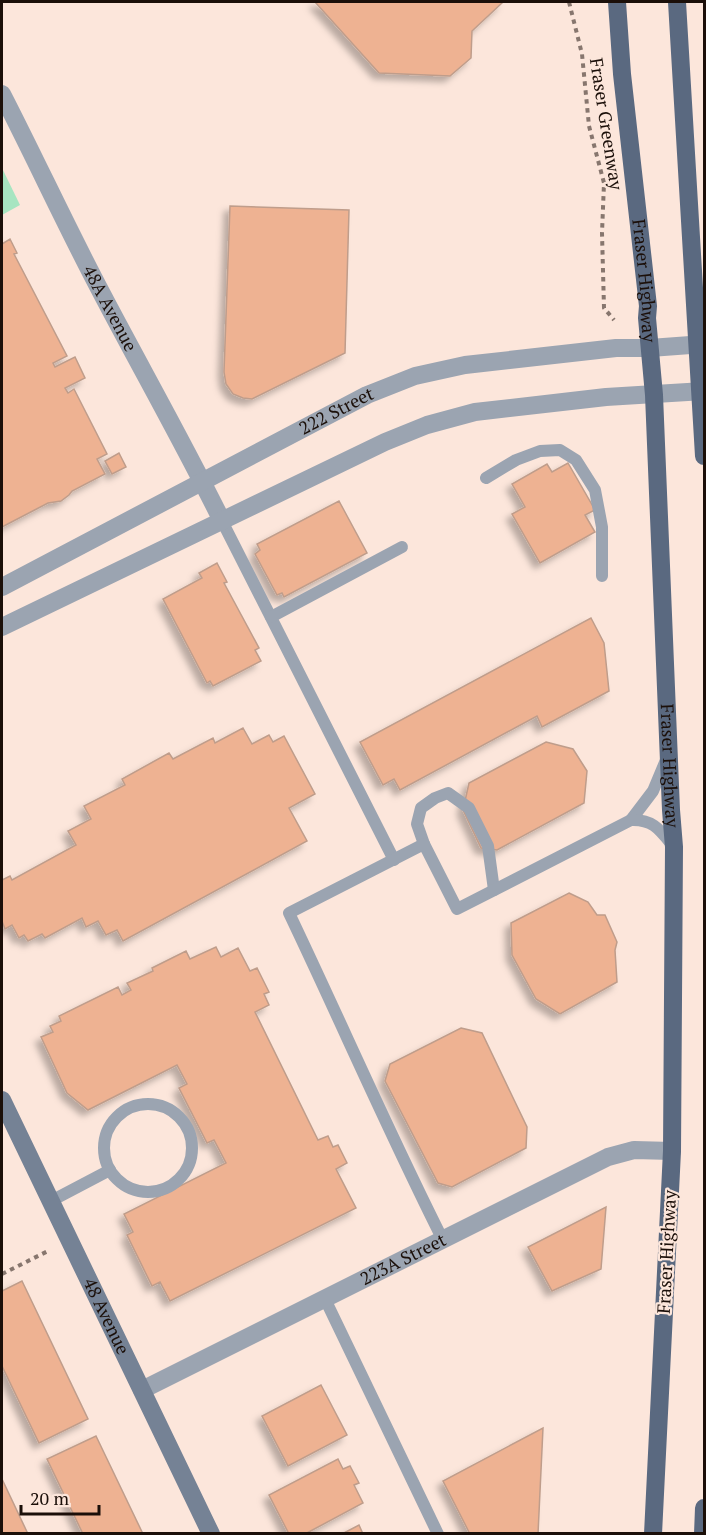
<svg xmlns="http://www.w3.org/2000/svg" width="706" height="1535" font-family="'PT Serif',serif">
<defs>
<filter id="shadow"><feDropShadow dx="-5.5" dy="5.5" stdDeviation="3" flood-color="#0004"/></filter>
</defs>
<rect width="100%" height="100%" fill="#fce6db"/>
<path fill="#a7e5c1" d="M2,168l18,37 -18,10z"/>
<g fill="#eeb292" stroke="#bf9d8b" stroke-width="1.5" filter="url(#shadow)">
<path d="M315,2h188l-31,29 -1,27 -21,18 -71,-3z"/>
<path d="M230,206l119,4 -4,143 -93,46 -9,-1 -10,-4 -7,-10 -2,-12z"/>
<path d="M10,239l7,14 -3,1 53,102 -14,7 2,4 20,-10 10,21 -20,10 3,5 6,-4 33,65 -10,5 8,15 -33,17 -3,4 -8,6 -13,2 -46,24v-283z"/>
<path d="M119,453l7,14 -14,7 -7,-13z"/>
<path d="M568,463l27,47 -10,5 10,17 -55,31 -28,-49 13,-7 -13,-23 35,-20 5,8z"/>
<path d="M339,501l28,52 -83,44 -2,-4 -5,2 -22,-41 5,-4 -3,-6z"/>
<path d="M217,563l10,19 -3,1 35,65 -4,2 6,11 -48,25 -3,-5 -3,2 -44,-84 39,-21 -3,-5z"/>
<path d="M591,618l13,25 5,48 -67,36 -5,-11 -137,74 -6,-11 -11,6 -23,-43z"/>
<path d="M243,728l9,16 17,-9 4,7 11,-6 31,58 -26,14 18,33 -184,100 -6,-11 -11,5 -8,-14 -12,6 -4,-9 -37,20 -3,-4 -14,7 -4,-6 -5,3 -7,-13 -7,4 -3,-8v-41l8,-4 2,4 64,-35 -8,-14 23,-12 -7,-13 41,-21 -3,-6 47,-26 4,6 40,-21 2,5z"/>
<path d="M546,742l27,7 14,22 -3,32 -87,47 -16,-2 -18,-38 6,-27z"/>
<path d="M569,893l19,9 9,13h8l12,27 -2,8 2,32 -57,32 -24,-15 -24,-44 -1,-32z"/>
<path d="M216,947l5,10 17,-9 12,23 7,-3 12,24 -5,2 5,11 -14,7 63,128 10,-4 5,11 5,-2 9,18 -11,6 20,39 -186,93 -10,-19 -8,4 -25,-51 6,-3 -9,-18 102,-51 -12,-23 -7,3 -28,-55 8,-4 -10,-19 -89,45 -21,-17 -26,-56 12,-5 -3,-6 11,-5 -2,-5 59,-29 4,8 9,-5 -4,-7 26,-12 -1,-3 34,-17 4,8z"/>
<path d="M461,1028l21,5 45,94 -1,21 -74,39 -14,-4 -53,-102 5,-17z"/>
<path d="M606,1207l-5,62 -49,22 -24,-44z"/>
<path d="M22,1281l66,138 -49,24 -37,-77v-75z"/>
<path d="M321,1385l26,50 -59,31 -26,-50z"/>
<path d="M543,1428l-5,106h-68l-27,-53z"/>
<path d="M96,1436l47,98h-60l-36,-75z"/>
<path d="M338,1459l5,10 7,-3 9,17 -5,2 9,18 -58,31h-16l-20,-39z"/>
<path d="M2,1479l26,55h-26z"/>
<path d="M359,1525l4,9h-21z"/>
</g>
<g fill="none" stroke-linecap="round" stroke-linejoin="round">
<g stroke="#87766e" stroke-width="4" stroke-dasharray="4.5 4.5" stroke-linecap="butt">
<path d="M569,2l13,52 7,72 15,57 -2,50 2,75 10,12"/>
<path d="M2,1274l48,-24"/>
</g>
<g stroke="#9ba4b1" stroke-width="12">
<path d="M486,478l30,-18 24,-9 20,-1 16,10 19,30 7,37v49"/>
<path d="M222,521l172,339"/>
<path d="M271,617l131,-70"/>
<path d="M631,820l22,-29 13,-31"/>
<path d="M424,844l-7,-20 4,-16 14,-10 13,-5 21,15 19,38 6,44"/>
<circle cx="148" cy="1148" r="44"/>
<path d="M51,1201l59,-31"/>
<path d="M443,1240c-54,-107 -102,-218 -154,-327l135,-69 33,65 174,-89c22,-1 29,10 42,26"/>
<path d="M325,1299l113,235"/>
</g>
<g stroke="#9ba4b1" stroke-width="18">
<path id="s1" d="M2,94c34,66 65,134 100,200 40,76 82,150 120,227"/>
<path id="s2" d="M142,1390l466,-233 26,-7 38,1"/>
</g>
<g stroke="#9ba4b1" stroke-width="18">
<path id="s3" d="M2,587l365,-192 48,-19 50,-11 151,-17h34l54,-4"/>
<path d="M2,627l383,-185 42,-17 48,-13 131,-15 98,-6"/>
</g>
<path stroke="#758295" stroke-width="18" id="s4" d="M2,1100l209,434"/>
<g stroke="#5a6980" stroke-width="18">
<path id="s5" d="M617,2l5,72 26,232 -1,12 7,77 17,415 3,37 -2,304 -19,383"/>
<path d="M677,2l27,454"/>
<path d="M703,1534l1,-26"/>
</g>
</g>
<g text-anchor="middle" stroke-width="4.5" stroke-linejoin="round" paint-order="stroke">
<g font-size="18" fill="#1b0f09" stroke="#fce6db">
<text transform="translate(606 124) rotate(81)" y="6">Fraser Greenway</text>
<text dy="6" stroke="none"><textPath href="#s5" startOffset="280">Fraser Highway</textPath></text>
<text dy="6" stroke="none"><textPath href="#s1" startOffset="240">48A Avenue</textPath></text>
<text dy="6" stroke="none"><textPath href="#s3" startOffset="378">222 Street</textPath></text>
<text dy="6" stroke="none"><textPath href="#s5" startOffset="766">Fraser Highway</textPath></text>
<text transform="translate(667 1252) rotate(-87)" y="6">Fraser Highway</text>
<text dy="6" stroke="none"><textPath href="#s2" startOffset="292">223A Street</textPath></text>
<text dy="6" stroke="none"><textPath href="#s4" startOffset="240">48 Avenue</textPath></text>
</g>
</g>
<rect width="706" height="1535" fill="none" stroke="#1b0f09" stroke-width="6"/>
<path d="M21 1505v9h78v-9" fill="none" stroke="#1b0f09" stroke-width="3"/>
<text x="30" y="1505" font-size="18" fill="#1b0f09" stroke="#fce6db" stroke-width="4.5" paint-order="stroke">20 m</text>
</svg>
